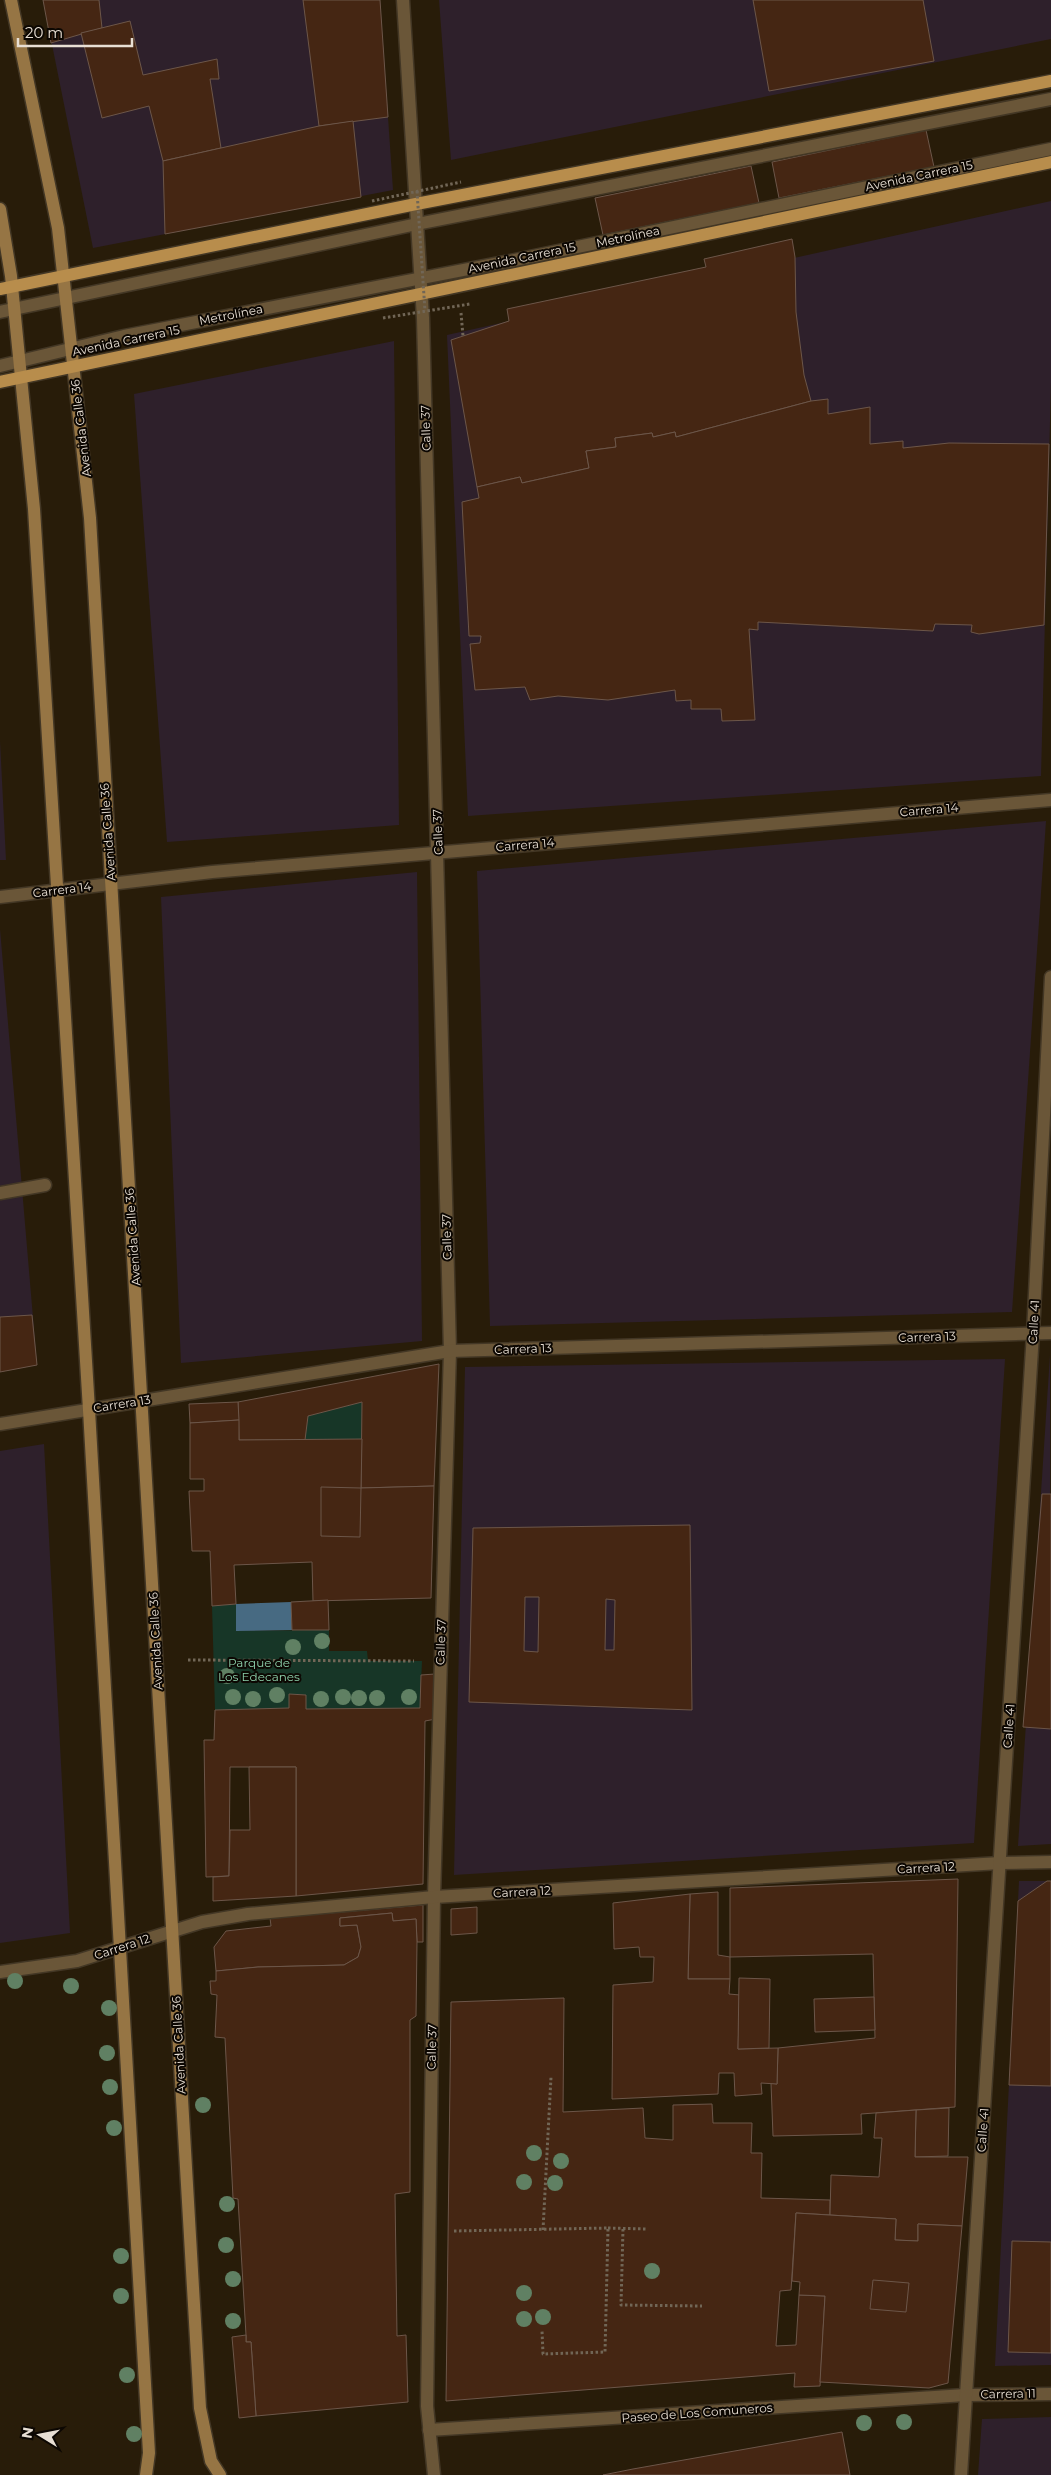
<svg xmlns="http://www.w3.org/2000/svg" width="1051" height="2475" font-family="Montserrat,sans-serif">
<rect width="100%" height="100%" fill="#281c09"/>
<g fill="#2e202b">
<path d="M43,0h337l13,190 -300,58z"/>
<path d="M439,0h612v39l-600,121z"/>
<path d="M1051,201v181l-10,394 -573,40 -21,-481z"/>
<path d="M394,341l5,484 -232,17 -33,-448z"/>
<path d="M0,741l6,119h-6z"/>
<path d="M1046,821l-34,491 -522,14 -13,-455z"/>
<path d="M417,872l5,469 -241,22 -20,-466z"/>
<path d="M0,929l37,436 -37,7z"/>
<path d="M1050,1355l1,489 -33,2z"/>
<path d="M1005,1359l-31,484 -520,32 11,-508z"/>
<path d="M44,1444l26,489 -70,10v-492z"/>
<path d="M1019,1881h32v484l-56,1z"/>
<path d="M1051,2417v58h-73l4,-56z"/>
</g>
<g fill="#173627">
<path d="M362,1402v37l-57,1 3,-24z"/>
<path d="M236,1604v27l93,-1v21h38l1,10h54l-2,47 -114,1 -1,-14 -16,-1v14l-74,2 -3,-104z"/>
</g>
<path fill="#476a82" d="M291,1602l1,28 -56,1v-27z"/>
<g fill="#452613" stroke="#6c5649" fill-rule="evenodd">
<path d="M43,0h56l3,28 -51,15z"/>
<path d="M303,0h77l8,117 -69,9z"/>
<path d="M753,0h170l11,61 -165,30z"/>
<path d="M130,21l13,54 74,-16 2,20h-9l11,69 -58,13 -14,-55 -47,12 -21,-85z"/>
<path d="M353,121l8,76 -196,37 -2,-73 156,-35z"/>
<path d="M926,130l8,37 -155,31 -7,-36z"/>
<path d="M751,166l8,37 -156,32 -8,-37z"/>
<path d="M792,239l3,18 1,55 8,63 7,26 -135,36 -1,-5 -22,5 -1,-4 -37,5 1,9 -30,4 3,17 -67,15 -2,-6 -43,10 -26,-147 58,-19 -2,-12 199,-42 -2,-8z"/>
<path d="M828,399v15l42,-7v37l33,-3v7l46,-5 100,1 -5,181 -65,9 -8,-2 1,-7 -37,-1 -2,7 -175,-9v8l-9,-1 6,91 -33,1 -1,-12h-30v-9l-15,1 -1,-11 -67,10 -50,-4 -28,4 -5,-13 -50,3 -5,-46 10,-1 1,-7h-12l-7,-134 17,-4 -2,-11 43,-10 2,6 67,-15 -3,-17 30,-4 -1,-9 37,-5 1,4 22,-5 1,5 135,-36z"/>
<path d="M32,1315l5,50 -37,7v-55z"/>
<path d="M439,1364l-5,122 -73,2 1,-86 -54,14 -3,24h-66l-1,-38z"/>
<path d="M238,1402l1,18 -49,3 -1,-19z"/>
<path d="M239,1420v20l123,-1 -1,49 73,-2 -3,112 -118,3 -1,-39 -78,3 2,39 -24,2 -2,-55h-18l-3,-60h15v-12h-14v-56z"/>
<path d="M321,1487l40,1 -1,49 -39,-1z"/>
<path d="M1042,1494h9v235l-28,-2z"/>
<path d="M690,1525l2,185 -223,-8 4,-174zM525,1597h14l-1,55 -14,-1zM606,1599l9,1 -1,50h-9z"/>
<path d="M328,1600l1,30h-37l-1,-28z"/>
<path d="M435,1674l1,45 -11,2 -2,163 -127,12v-129h-66l-1,109 -23,1 -2,-137h10l1,-30 74,-2v-14l17,1v14l114,-1 1,-33z"/>
<path d="M249,1767h47v129l-83,5v-24l16,-1 1,-46h20z"/>
<path d="M958,1879l-3,228 -94,7 1,20 -89,2 -2,-53 6,1 1,-36 97,-10 -2,-84 -143,3v-69z"/>
<path d="M1047,1881h4v205l-42,-1 9,-184z"/>
<path d="M718,1892v63l12,2v22h-42l2,-85z"/>
<path d="M690,1894l-2,85h42l-1,15 11,1 -2,54 40,-1 -1,36 -16,-1 1,11 -27,2 -1,-23h-15l-1,21 -106,5 1,-114 40,-3 1,-25h-14l-1,-10 -25,2 -1,-46z"/>
<path d="M423,1905v37h-6l-1,-23 -23,2 -1,-8 -52,5v8l17,-1 4,22 -3,10 -14,8 -86,2 -42,4 -2,-24 12,-16 45,-5 -1,-8z"/>
<path d="M477,1907v26l-26,2v-26z"/>
<path d="M392,1913l1,8 23,-2 1,23 -1,74 -6,4v172l-15,2 2,142 9,-1 2,67 -152,14 -5,-74h-5v-7l-8,-136 -5,-1 -8,-160 -10,-1 2,-42 -6,-1 -1,-13h6v-10l42,-4 86,-2 14,-8 3,-10 -4,-22 -17,1v-8z"/>
<path d="M739,1978l31,1 -1,69 -31,1z"/>
<path d="M874,1997l1,33 -60,2 -1,-33z"/>
<path d="M564,1998l-1,114 80,-4 2,30 28,2v-35l39,-1 1,19h39l-1,30h11l-1,45 69,2v15l-34,-2 -5,77 -11,1 -4,55 20,-1 3,-50 26,1 -5,90 -26,1 1,-14 -349,28 5,-399z"/>
<path d="M949,2108l-1,48 -33,1 1,-47z"/>
<path d="M916,2110l-1,47h53l-6,69 -44,-2v17l-23,-1 1,-21 -66,-4 1,-40 48,2 3,-39h-8l2,-25z"/>
<path d="M796,2213l100,6 -1,21 23,1v-17l44,2 -14,157 -19,5 -109,-6 5,-86 -26,-1 1,-13 -8,-1z"/>
<path d="M1012,2241l39,1v111l-43,-1z"/>
<path d="M873,2280l36,3 -3,29 -36,-3z"/>
<path d="M246,2335v7h5l5,74 -17,2 -7,-81z"/>
<path d="M842,2432l8,43h-247l30,-6z"/>
</g>
<g fill="none" stroke-linecap="round" stroke-linejoin="round">
<defs>
<g id="service">
<path d="M0,312l417,-88 634,-125"/>
<path d="M0,366l124,-30 386,-75 541,-112"/>
</g>
<g id="pedestrian">
<path d="M0,1193l45,-8"/>
<path d="M429,2430l536,-35"/>
</g>
<g id="minor">
<path d="M403,0l20,318 27,1033 -16,546 -7,509 7,69"/>
<path d="M0,897l212,-25 839,-72"/>
<path d="M0,1424l450,-73 601,-18"/>
<path d="M0,1972l77,-11 125,-39 46,-8 186,-17 566,-34 51,-1"/>
<path d="M965,2395l86,-1"/>
<path d="M961,2475l72,-1142 18,-356"/>
</g>
<g id="secondary">
<path d="M11,0l47,228 32,290 110,1890 11,53 9,14"/>
<path d="M0,209l11,67 23,233 55,901 60,1043 -3,22"/>
</g>
<g id="primary">
<path d="M0,289l416,-85 635,-123"/>
<path d="M0,382l1051,-220"/>
</g>
</defs>
<use href="#service" stroke="#433725" stroke-width="15"/>
<use href="#pedestrian" stroke="#433725" stroke-width="15"/>
<use href="#minor" stroke="#433725" stroke-width="15"/>
<use href="#secondary" stroke="#433725" stroke-width="15"/>
<use href="#primary" stroke="#433725" stroke-width="15"/>
<g stroke="#716656" stroke-width="3" stroke-dasharray="2.5 2.5" stroke-linecap="butt">
<path d="M461,313l2,23"/>
<path d="M188,1660l226,1"/>
<path d="M608,2228l38,1"/>
<path d="M623,2229l-2,76 81,1"/>
<path d="M543,2230l8,-153"/>
<path d="M454,2231l154,-3 -3,124 -62,2 -1,-23"/>
</g>
<use href="#service" stroke="#6a5638" stroke-width="12"/>
<use href="#pedestrian" stroke="#6a5638" stroke-width="12"/>
<use href="#minor" stroke="#6a5638" stroke-width="12"/>
<use href="#secondary" stroke="#967544" stroke-width="12"/>
<use href="#primary" stroke="#b88d4c" stroke-width="12"/>
<g stroke="#716656" stroke-width="3" stroke-dasharray="2.5 2.5" stroke-linecap="butt">
<path d="M417,191l8,120"/>
<path d="M372,201l89,-19"/>
<path d="M383,318l87,-14"/>
</g>
</g>
<g fill="#608063">
<circle cx="322" cy="1641" r="8"/>
<circle cx="293" cy="1647" r="8"/>
<circle cx="227" cy="1676" r="8"/>
<circle cx="277" cy="1695" r="8"/>
<circle cx="233" cy="1697" r="8"/>
<circle cx="343" cy="1697" r="8"/>
<circle cx="409" cy="1697" r="8"/>
<circle cx="359" cy="1698" r="8"/>
<circle cx="377" cy="1698" r="8"/>
<circle cx="253" cy="1699" r="8"/>
<circle cx="321" cy="1699" r="8"/>
<circle cx="15" cy="1981" r="8"/>
<circle cx="71" cy="1986" r="8"/>
<circle cx="109" cy="2008" r="8"/>
<circle cx="107" cy="2053" r="8"/>
<circle cx="110" cy="2087" r="8"/>
<circle cx="203" cy="2105" r="8"/>
<circle cx="114" cy="2128" r="8"/>
<circle cx="534" cy="2153" r="8"/>
<circle cx="561" cy="2161" r="8"/>
<circle cx="524" cy="2182" r="8"/>
<circle cx="555" cy="2183" r="8"/>
<circle cx="227" cy="2204" r="8"/>
<circle cx="226" cy="2245" r="8"/>
<circle cx="121" cy="2256" r="8"/>
<circle cx="652" cy="2271" r="8"/>
<circle cx="233" cy="2279" r="8"/>
<circle cx="524" cy="2293" r="8"/>
<circle cx="121" cy="2296" r="8"/>
<circle cx="543" cy="2317" r="8"/>
<circle cx="524" cy="2319" r="8"/>
<circle cx="233" cy="2321" r="8"/>
<circle cx="127" cy="2375" r="8"/>
<circle cx="904" cy="2422" r="8"/>
<circle cx="864" cy="2423" r="8"/>
<circle cx="134" cy="2434" r="8"/>
</g>
<g text-anchor="middle" stroke-width="4" stroke-linejoin="round" paint-order="stroke">
<g font-size="12" fill="#e8dfd4" stroke="#0c0702">
<text transform="translate(919 176) rotate(-12)" y="4">Avenida Carrera 15</text>
<text transform="translate(628 237) rotate(-12)" y="4">Metrolínea</text>
<text transform="translate(522 258) rotate(-12)" y="4">Avenida Carrera 15</text>
<text transform="translate(231 315) rotate(-11)" y="4">Metrolínea</text>
<text transform="translate(126 341) rotate(-12)" y="4">Avenida Carrera 15</text>
<text transform="translate(81 428) rotate(-97)" y="4">Avenida Calle 36</text>
<text transform="translate(426 428) rotate(-92)" y="4">Calle 37</text>
<text transform="translate(929 810) rotate(-5)" y="4">Carrera 14</text>
<text transform="translate(108 832) rotate(-94)" y="4">Avenida Calle 36</text>
<text transform="translate(438 832) rotate(-92)" y="4">Calle 37</text>
<text transform="translate(525 845) rotate(-5)" y="4">Carrera 14</text>
<text transform="translate(62 890) rotate(-7)" y="4">Carrera 14</text>
<text transform="translate(133 1237) rotate(-94)" y="4">Avenida Calle 36</text>
<text transform="translate(447 1237) rotate(-91)" y="4">Calle 37</text>
<text transform="translate(1034 1322) rotate(-87)" y="4">Calle 41</text>
<text transform="translate(927 1337) rotate(-2)" y="4">Carrera 13</text>
<text transform="translate(523 1349) rotate(-2)" y="4">Carrera 13</text>
<text transform="translate(122 1404) rotate(-9)" y="4">Carrera 13</text>
<text transform="translate(156 1641) rotate(-93)" y="4">Avenida Calle 36</text>
<text transform="translate(441 1642) rotate(-88)" y="4">Calle 37</text>
<text transform="translate(1009 1726) rotate(-86)" y="4">Calle 41</text>
<text transform="translate(926 1868) rotate(-3)" y="4">Carrera 12</text>
<text transform="translate(522 1892) rotate(-3)" y="4">Carrera 12</text>
<text transform="translate(122 1947) rotate(-18)" y="4">Carrera 12</text>
<text transform="translate(179 2045) rotate(-93)" y="4">Avenida Calle 36</text>
<text transform="translate(432 2047) rotate(-89)" y="4">Calle 37</text>
<text transform="translate(983 2130) rotate(-86)" y="4">Calle 41</text>
<text transform="translate(1008 2394) rotate(-1)" y="4">Carrera 11</text>
<text transform="translate(697 2413) rotate(-4)" y="4">Paseo de Los Comuneros</text>
</g>
<g font-size="12" fill="#8ed1ac" stroke="#0c0702">
<text x="259" y="1667">Parque de<tspan x="259" dy="14">Los Edecanes</tspan></text>
</g>
</g>
<g transform="translate(40 2435) rotate(280)" stroke="#0c0702" stroke-width="4" paint-order="stroke">
<path d="M0-4L9 19L0 12L-9 19Z" fill="#e8dfd4"/>
<text y="-8" font-size="14" font-weight="bold" text-anchor="middle" fill="#e8dfd4">N</text>
</g>
<path d="M18 38v8h114v-8" fill="none" stroke="#e8dfd4" stroke-width="2.5"/>
<text x="25" y="38" font-size="15" fill="#e8dfd4" stroke="#0c0702" stroke-width="4" paint-order="stroke">20 m</text>
</svg>
